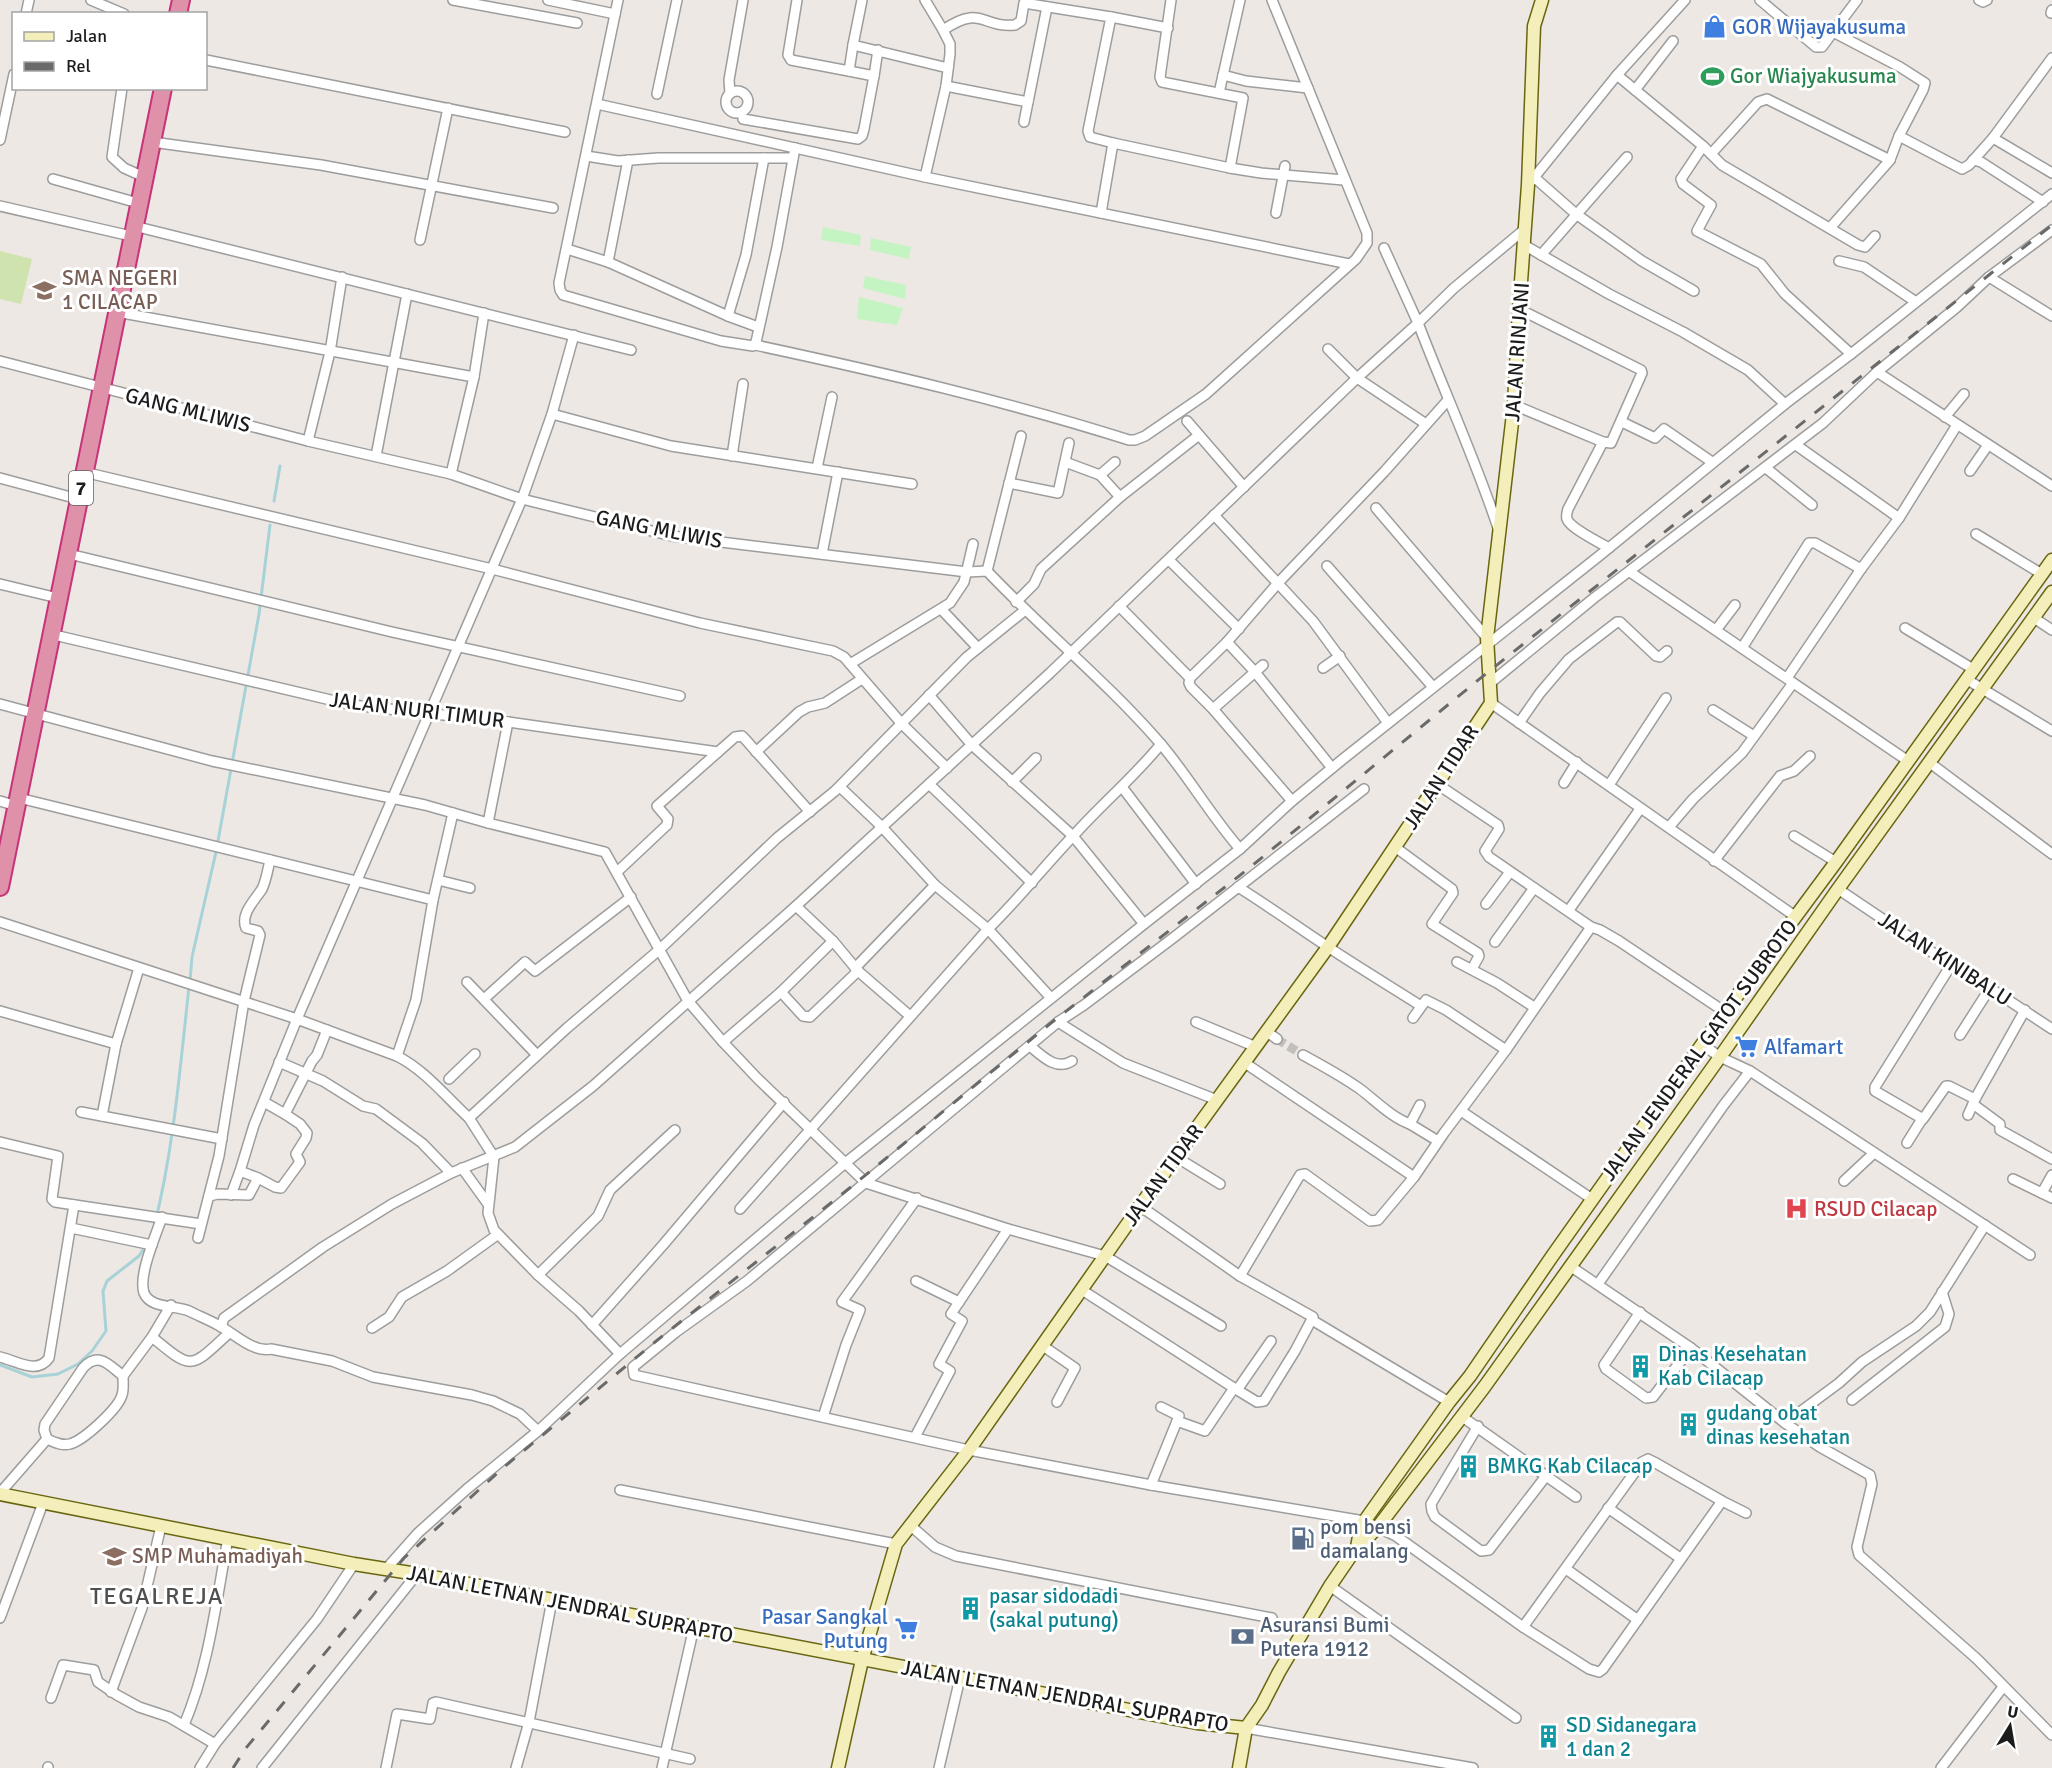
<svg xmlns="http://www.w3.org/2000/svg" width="2052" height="1768" font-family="Signika,sans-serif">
<rect width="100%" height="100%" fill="#ede8e3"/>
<path fill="#cee3ad" d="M0,251l32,8 -11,45 -21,-5z"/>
<g fill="#c5f4c3">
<path d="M823,227l38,8 -1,11 -39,-6z"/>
<path d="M871,238l40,9 -2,12 -39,-9z"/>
<path d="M865,276l41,9 -1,14 -42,-11z"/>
<path d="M859,297l44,11 -6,17 -40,-6z"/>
</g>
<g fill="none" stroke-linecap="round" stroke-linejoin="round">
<g stroke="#a7d2d7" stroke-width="3">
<path d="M274,501l6,-35"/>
<path d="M190,981l2,-24 24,-105 43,-238 11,-89"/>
<path d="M154,1227c20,-79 26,-160 35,-240"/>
<path d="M0,1365l32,12 26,-3 20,-10 14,-13 14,-20 -3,-40 4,-10 32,-25 13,-20"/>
</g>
<path stroke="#c3bfbb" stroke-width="9" stroke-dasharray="9 4.5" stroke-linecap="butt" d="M1277,1039l26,16"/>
<defs>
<g id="street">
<path d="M91,0l33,14"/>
<path d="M453,0l124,23"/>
<path d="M548,0l67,14"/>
<path d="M618,0l-59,283 1,7 3,5 158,46 32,5 3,-4 21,-95 18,-99"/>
<path d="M797,0l-9,55 3,5 58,11 4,-26 95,23"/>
<path d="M1171,0l-11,77 2,5 5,1 76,15 -13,70"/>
<path d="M1760,0l56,47h6l11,-15 67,35 25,16 -2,7 -24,46 -9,24 -60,68"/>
<path d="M1979,0l4,2 4,-2"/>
<path d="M2051,13l1,-3"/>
<path d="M26,14l3,-14"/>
<path d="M1111,17l57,11"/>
<path d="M943,30c39,-26 38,-2 72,-5l6,-4 3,-18 87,14 -23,114 2,6 23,6"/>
<path d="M1833,32l24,-32"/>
<path d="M853,45l9,-45"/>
<path d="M206,60l359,72"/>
<path d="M849,71l25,5 4,-26"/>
<path d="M1223,75l23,6 62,7"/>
<path d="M1617,75l86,71 19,19 136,80 7,2 10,-11"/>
<path d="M946,86l82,16"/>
<path d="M122,88l-10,69 12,11 20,9"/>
<path d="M1635,90l38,-49"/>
<circle cx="737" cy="102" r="11"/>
<path d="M730,93l-1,-13 14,-80"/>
<path d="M1219,93l21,-93"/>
<path d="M657,94l20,-94"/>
<path d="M597,104l328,73 424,87"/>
<path d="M743,119l115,20 4,-3 2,-7 10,-53"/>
<path d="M1024,122l23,-115"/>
<path d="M1899,136l63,33 7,-4 24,-27 59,35"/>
<path d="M1993,138l59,-80"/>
<path d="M0,140l14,-66"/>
<path d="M152,142l169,23 232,43"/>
<path d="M1703,146l-22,33 2,5 28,21 -14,26 64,33 24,30 66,60"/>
<path d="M1711,154l47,-52 9,-3 123,61"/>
<path d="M586,156l32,5 40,-3h135"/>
<path d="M628,160l-20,102 120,54 30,11"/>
<path d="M1973,160l8,2 62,40"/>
<path d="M925,177l21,-91 4,-32v-10l-7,-14 -18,-30"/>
<path d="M1535,178l41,36 66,47 52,30"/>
<path d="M53,179l85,24"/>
<path d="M1528,185l89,-110 68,-75"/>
<path d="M0,206l131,30"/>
<path d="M1101,213l12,-70 117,25 31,5 83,7"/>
<path d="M1276,213l9,-47"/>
<path d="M134,226l497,124"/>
<path d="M420,240l28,-132"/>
<path d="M1524,245l85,49 74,38 65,38 37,34"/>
<path d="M1384,248l34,75 36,-35 71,-59"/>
<path d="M567,249l41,13"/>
<path d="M1541,255l86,-98"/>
<path d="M1839,261l25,6 52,35"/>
<path d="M1989,277l63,39"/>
<path d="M117,312l357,65"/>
<path d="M728,316l18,-61 18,-97"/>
<path d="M755,345c126,27 251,56 374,95h6l10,-4 61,-42 150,-135 11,-16v-10l-95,-233"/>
<path d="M1328,349l29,29 69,46"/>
<path d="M0,361l308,80 143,33 71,25 150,37 295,36 20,-1c56,59 120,111 173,172 29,34 51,73 80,106"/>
<path d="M1877,372l175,114"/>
<path d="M1514,405l89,37 8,1 31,-70 -1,-3 -122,-61"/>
<path d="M552,414l119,32 241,38"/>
<path d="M1945,417l19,-23"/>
<path d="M1187,421l57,66"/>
<path d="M1622,422l33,16 9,-9 48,33"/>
<path d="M308,441l22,-89 12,-75"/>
<path d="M1603,442l-35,67c-1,3 -2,7 -1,10 3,9 33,24 42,29"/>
<path d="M1796,445l103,73"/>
<path d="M376,456l31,-162"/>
<path d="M732,456l11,-72"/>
<path d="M1065,462l35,13 15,-13"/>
<path d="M817,468l15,-71"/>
<path d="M1766,468l46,37"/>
<path d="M1970,471l18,-26"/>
<path d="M84,472l408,97 208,54 133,28 11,6 58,67 45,44"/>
<path d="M451,474l23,-97 10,-64"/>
<path d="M1100,475l20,22"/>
<path d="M0,478l78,21"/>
<path d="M1009,483l49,10 11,-50"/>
<path d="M1376,508l111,130"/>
<path d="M1214,515l99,106 75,102"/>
<path d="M1976,534l66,40"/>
<path d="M69,554l323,78 288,64"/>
<path d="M822,554l16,-82"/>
<path d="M1169,560l70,69"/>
<path d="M1327,566l106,121"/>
<path d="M987,571l34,-135"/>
<path d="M1630,572l278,189"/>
<path d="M0,584l58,14"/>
<path d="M1016,602l18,-18 7,-15 79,-72 79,-62"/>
<path d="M1119,606l71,72 -1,5 2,4 22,22 79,92"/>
<path d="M942,610l36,38"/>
<path d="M2034,618l18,12"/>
<path d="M1905,628l68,41"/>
<path d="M1716,630l19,-25"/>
<path d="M50,634l302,71 156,17 210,30"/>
<path d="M1227,642l28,30 77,96"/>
<path d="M1742,648l67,-105h6l46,26"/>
<path d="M850,664l100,-61 14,-21 9,-38"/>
<path d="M1323,668l17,-12"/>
<path d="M1190,678l37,-36 51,-59 106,-111 64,-72"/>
<path d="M1787,678l74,-109 38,-51 58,-93"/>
<path d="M1966,679l86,52"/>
<path d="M1489,684l105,-86 229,-175 54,-51 80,-65 32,-30 63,-47"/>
<path d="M929,695l43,50 101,91 71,88"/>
<path d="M1491,703l305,214"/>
<path d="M0,704l212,57 213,44 63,18 117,29 83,149 35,41 34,36 109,105 142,46 97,27 116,70"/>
<path d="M1213,709l50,-44"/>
<path d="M1713,710l41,26"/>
<path d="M1519,723l21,-30 29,-34 48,-37h3l36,34 4,1 7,-6"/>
<path d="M756,752l43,-40 9,-5 17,-4 37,-24"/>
<path d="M1930,763l122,91"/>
<path d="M1012,782l24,-24"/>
<path d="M1564,783l13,-21"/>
<path d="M929,784l103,99"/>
<path d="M1437,784l61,41 1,4 -14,22 4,6 102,70 9,3 19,11 106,71"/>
<path d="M1609,785l57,-87"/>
<path d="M840,787l41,39 54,59 53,44 63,69"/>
<path d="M1122,787l74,97"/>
<path d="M1364,789l-191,149 -89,67 -26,17 -311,259 -71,51 -43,35 1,8 335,75 182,35 213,36 32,15 127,91 119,-165 6,-3 6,3 68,39 24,12"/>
<path d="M19,798l414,102 20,-87"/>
<path d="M0,801l17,5"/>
<path d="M488,823l20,-101"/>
<path d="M1669,827l24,-28 49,-46 51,-70"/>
<path d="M1794,836l42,26"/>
<path d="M1395,847l57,42 1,4 -21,31 46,29 1,3 -7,13"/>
<path d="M1714,861l66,-85 14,-5 16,-15"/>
<path d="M617,872l50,-47 1,-6 -11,-13 78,-69 7,-1 3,3 65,73"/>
<path d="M438,880l32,8"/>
<path d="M1238,887c32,20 61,41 93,62 29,19 60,38 90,57"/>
<path d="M1838,889l113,76 39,23 62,41"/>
<path d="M1486,904l24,-32"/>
<path d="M796,906l37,35 25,30 52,45"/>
<path d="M1569,910l71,-101"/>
<path d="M0,922l297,97 225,-520 30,-85 22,-79"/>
<path d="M1495,942l39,-54"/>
<path d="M1457,962l40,21 37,24"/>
<path d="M1951,965l-76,122v4l48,28 23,-33h3l26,13 -2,5 27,20v6l52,29"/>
<path d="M139,968l-23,76 -14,72 120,23"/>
<path d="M855,968l80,-83"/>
<path d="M467,982l70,73"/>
<path d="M781,992l22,24 7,1 48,-46"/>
<path d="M484,999l41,-37 10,9 96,-74"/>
<path d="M0,1011l116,33"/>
<path d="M1413,1018l13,-18 20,10 60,40"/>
<path d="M1058,1022l65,41 94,37"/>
<path d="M1196,1022l60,25"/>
<path d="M1267,1032l10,7"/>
<path d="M1960,1035l30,-47"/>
<path d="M723,1042l58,-50 52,-51"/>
<path d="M1703,1045l17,12 30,14 280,184"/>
<path d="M1030,1046c12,10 26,25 42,15"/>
<path d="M1303,1055c20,11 39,21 57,34 16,12 31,28 50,35"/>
<path d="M397,1056l19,-56 17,-100"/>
<path d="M279,1062l44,19 40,25 13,3 46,34 29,30"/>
<path d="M1245,1063l169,114"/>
<path d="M449,1079l26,-25"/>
<path d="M1975,1099l50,-89"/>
<path d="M264,1102l21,12"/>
<path d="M1420,1105l-10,19 28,17"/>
<path d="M1461,1111l131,88"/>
<path d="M81,1112l21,4"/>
<path d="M1968,1115l5,-11"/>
<path d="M469,1118l25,39 -6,56 6,17 44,45 41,36 41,43"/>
<path d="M0,1142l58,14 -6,43 3,3 146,22"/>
<path d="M1907,1143l15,-24"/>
<path d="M1176,1157l44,27"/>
<path d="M462,1168l26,36"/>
<path d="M258,1178l17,9 6,1 19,-26 -4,-8 10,-16 1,-5 -7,-9 -15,-10 27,-53 5,-6 10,-25"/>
<path d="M2013,1179l39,19"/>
<path d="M1844,1181l30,-28"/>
<path d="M2042,1193l10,-18"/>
<path d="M231,1195l9,-24"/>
<path d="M209,1196l9,-2 31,1 9,-17 -18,-7 14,-46 43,-106 100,37c29,15 48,40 72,62l98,-90 92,-78 118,-112 58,-47 132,-134 57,-46"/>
<path d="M1140,1206l100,70 73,41 -18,34 -31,50 -7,1 -23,-14"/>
<path d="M740,1209l248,-280c31,-30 57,-64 87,-95 28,-31 60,-58 86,-90"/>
<path d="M162,1217c-6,18 -24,58 -18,76 7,16 31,12 45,18 10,5 20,9 29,14 16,8 35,28 53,24l61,12 41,16 99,18 21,6 27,13 18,17"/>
<path d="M71,1228l81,17"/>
<path d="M198,1238l21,-82 25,-155 16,-66 -2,-4 -12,-3c-6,-14 9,-28 16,-39 4,-8 6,-20 8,-29"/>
<path d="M1570,1266l121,82 94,75 35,24 50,28 2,9 -15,63 2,8 118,104 75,76"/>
<path d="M538,1275l60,-59 12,-26 65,-60"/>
<path d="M1240,1276l60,-101 5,-1 65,47 8,-1 36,-43 30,-44 62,-83 85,-123"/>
<path d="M916,1281l43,21"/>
<path d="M1598,1284l125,-178 27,-35"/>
<path d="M1082,1290l152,98 -29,43 -28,-10 -26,64"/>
<path d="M1640,1312l-36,53 2,4 40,29 7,-1 38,-49"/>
<path d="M1312,1320l137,82"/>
<path d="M592,1325l71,-80 121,-143"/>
<path d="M221,1327l3,-9 99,-71 69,-43 59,-31 64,-26 78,-61 203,-180 254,-233 307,-295 61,-55c26,68 57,135 80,205"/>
<path d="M372,1328l17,-11 13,-20 45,-26 50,-36"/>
<path d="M152,1337c41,34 38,32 77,-4"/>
<path d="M1043,1346l32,22 -18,34"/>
<path d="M0,1357c17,4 37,18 49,1l25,-153"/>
<path d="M1237,1390l34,-49"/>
<path d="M1852,1400l93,-73 4,-13 -7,-22"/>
<path d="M1161,1407l18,9 -2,5"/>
<path d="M1461,1416l115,81"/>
<path d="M823,1417l23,-72 14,-35 -18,-8 75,-104"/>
<path d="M1785,1423l54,-40 23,-21 54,-36 14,-14 55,-87"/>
<path d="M1478,1426l-47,78 1,7 3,6 46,34 8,-1 57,-74"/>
<path d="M915,1437l35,-66 -11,-7 23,-43 -11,-7 57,-85"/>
<path d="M47,1439c7,3 14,7 23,5 14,-4 48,-35 52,-49 2,-6 1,-13 1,-19"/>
<path d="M620,1490l276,54"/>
<path d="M0,1493l47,-54 -3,-9 1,-6 38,-56c16,-17 26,-3 40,8l29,-39 19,-32"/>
<path d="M1608,1508l72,50"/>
<path d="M911,1526l24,21 21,9 316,62"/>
<path d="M386,1569l32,-36 49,-44 71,-58 82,-77 224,-190 300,-240 96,-75 52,-48 51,-42 256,-203 186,-152 66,-50 201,-160"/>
<path d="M1566,1569l72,51"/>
<path d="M1330,1586l186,132"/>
<path d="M0,1618l43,-115"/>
<path d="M1523,1627l66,42 10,3 4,-3 119,-168"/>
<path d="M111,1692l31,-84 19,-82"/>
<path d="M51,1698l12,-33 31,5 4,12 19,13 22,12 30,10 46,27"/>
<path d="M184,1725c25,-59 32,-123 44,-187"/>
<path d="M1246,1728l227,40"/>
<path d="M48,1768v-1"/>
<path d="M200,1768l15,-24 102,-125 37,-55"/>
<path d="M262,1768l155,-194"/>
<path d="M386,1768l11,-54 33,5 3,-16 3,-1 254,57"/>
<path d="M516,1768l13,-46 23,-122"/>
<path d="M662,1768l32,-141"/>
<path d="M939,1768l21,-90"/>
<path d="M1941,1768l62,-81"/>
</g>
<g id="secondary">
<path d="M0,1494l354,70 63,10 780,149 49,5"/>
<path d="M1357,1547l4,-21 88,-124 21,-26 83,-121 172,-243 111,-150 216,-302"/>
<path d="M838,1768l24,-108 34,-116 73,-94 171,-244 188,-259 163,-244 -4,-65 27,-233 5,-96 9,-124 6,-159 8,-26"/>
<path d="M1239,1768l7,-40 16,-23 17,-33 51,-86 24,-35 24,-24 107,-141 235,-329 118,-168 214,-297"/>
</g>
<g id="highway">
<path d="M178,14l3,-14"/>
<path d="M0,887l163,-799"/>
</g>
</defs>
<use href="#street" stroke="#9d9d9d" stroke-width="12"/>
<use href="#secondary" stroke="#68660e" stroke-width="15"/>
<use href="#highway" stroke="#c73379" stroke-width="20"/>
<use href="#street" stroke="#fff" stroke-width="9"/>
<use href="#secondary" stroke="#f3eeba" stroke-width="12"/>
<use href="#highway" stroke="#de91a9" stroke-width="16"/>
<path stroke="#6a6a6a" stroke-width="3" stroke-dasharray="12 12" stroke-linecap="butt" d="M233,1768l13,-20 158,-190 100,-91 151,-125 196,-155 200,-164 197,-154 240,-197 564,-447"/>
</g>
<defs>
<symbol id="shop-bare" viewBox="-9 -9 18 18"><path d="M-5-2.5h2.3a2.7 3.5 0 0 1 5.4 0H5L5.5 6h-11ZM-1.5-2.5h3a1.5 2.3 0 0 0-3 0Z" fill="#3f7fe0" stroke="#fff" stroke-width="2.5" paint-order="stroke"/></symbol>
<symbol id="stadium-bare" viewBox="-9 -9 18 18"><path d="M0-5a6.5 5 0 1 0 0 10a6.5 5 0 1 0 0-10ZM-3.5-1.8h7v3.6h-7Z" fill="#2e9e5b" stroke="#fff" stroke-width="2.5" paint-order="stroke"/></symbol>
<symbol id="school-bare" viewBox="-9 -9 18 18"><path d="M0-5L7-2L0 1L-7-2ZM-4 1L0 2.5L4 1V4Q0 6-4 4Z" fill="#8d6e63" stroke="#fff" stroke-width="2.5" paint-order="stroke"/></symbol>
<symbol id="supermarket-bare" viewBox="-9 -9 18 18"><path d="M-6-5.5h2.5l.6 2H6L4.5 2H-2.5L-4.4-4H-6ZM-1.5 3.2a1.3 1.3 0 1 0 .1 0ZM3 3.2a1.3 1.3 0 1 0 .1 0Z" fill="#3f7fe0" stroke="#fff" stroke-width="2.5" paint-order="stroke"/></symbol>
<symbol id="hospital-bare" viewBox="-9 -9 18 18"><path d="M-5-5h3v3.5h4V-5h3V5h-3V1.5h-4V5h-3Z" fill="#e0444e" stroke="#fff" stroke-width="2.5" paint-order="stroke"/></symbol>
<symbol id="building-bare" viewBox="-9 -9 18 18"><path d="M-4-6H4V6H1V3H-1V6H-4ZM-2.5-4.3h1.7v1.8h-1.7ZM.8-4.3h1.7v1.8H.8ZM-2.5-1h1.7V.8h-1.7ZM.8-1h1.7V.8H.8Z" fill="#0f9aa8" stroke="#fff" stroke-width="2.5" paint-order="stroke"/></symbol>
<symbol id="fuel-bare" viewBox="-9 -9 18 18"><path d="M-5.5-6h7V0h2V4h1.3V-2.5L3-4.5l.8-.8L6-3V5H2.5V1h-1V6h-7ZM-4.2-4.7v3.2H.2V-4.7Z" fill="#5c6f8a" stroke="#fff" stroke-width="2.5" paint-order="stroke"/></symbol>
<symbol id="bank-bare" viewBox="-9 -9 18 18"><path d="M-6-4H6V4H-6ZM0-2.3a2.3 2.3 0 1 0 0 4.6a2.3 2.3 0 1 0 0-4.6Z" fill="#5c6f8a" stroke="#fff" stroke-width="2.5" paint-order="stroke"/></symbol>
</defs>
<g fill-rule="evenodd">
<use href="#shop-bare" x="1698" y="10" width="33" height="33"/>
<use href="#stadium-bare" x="1696" y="60" width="33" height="33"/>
<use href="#school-bare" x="28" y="274" width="33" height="33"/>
<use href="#supermarket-bare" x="1730" y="1030" width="33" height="33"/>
<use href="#hospital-bare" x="1780" y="1192" width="33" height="33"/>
<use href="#building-bare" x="1624" y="1350" width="33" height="33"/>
<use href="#building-bare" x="1672" y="1408" width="33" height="33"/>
<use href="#building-bare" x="1452" y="1450" width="33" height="33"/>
<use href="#fuel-bare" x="1286" y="1522" width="33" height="33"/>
<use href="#school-bare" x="98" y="1540" width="33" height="33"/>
<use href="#building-bare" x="954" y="1592" width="33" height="33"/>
<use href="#supermarket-bare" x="890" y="1612" width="33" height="33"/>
<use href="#bank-bare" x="1226" y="1620" width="33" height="33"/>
<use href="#building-bare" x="1532" y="1720" width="33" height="33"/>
</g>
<g text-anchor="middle" stroke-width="6" stroke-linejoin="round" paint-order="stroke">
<rect fill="#fff" stroke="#606060" stroke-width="1.5" x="69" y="471" width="24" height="34" rx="4.5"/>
<g font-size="20" font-weight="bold" fill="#1c1c1c">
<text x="81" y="495">7</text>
</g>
<g font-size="21" fill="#366cbe" stroke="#fff" text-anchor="start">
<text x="1732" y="34">GOR Wijayakusuma</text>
<text x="1764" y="1054">Alfamart</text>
<text x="888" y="1624" text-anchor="end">Pasar Sangkal<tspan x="888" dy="24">Putung</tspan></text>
</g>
<g font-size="21" fill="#27864d" stroke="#fff" text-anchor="start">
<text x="1730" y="83">Gor Wiajyakusuma</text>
</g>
<g font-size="21" fill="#785e54" stroke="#fff" text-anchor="start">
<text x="62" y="285">SMA NEGERI<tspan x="62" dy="24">1 CILACAP</tspan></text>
<text x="132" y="1563">SMP Muhamadiyah</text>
</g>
<g font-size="21" fill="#1c1c1c" stroke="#fff">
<text transform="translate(1517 352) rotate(-86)" y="7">JALAN RINJANI</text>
<text transform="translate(188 410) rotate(14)" y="7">GANG MLIWIS</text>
<text transform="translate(659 529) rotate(11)" y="7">GANG MLIWIS</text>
<text transform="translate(417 710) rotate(7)" y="7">JALAN NURI TIMUR</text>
<text transform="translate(1441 777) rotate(-57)" y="7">JALAN TIDAR</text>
<text transform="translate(1945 959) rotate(33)" y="7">JALAN KINIBALU</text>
<text transform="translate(1699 1050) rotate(-54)" y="7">JALAN JENDERAL GATOT SUBROTO</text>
<text transform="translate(1163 1175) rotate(-54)" y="7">JALAN TIDAR</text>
<text transform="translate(570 1604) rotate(11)" y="7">JALAN LETNAN JENDRAL SUPRAPTO</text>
<text transform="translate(1065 1696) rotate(10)" y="7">JALAN LETNAN JENDRAL SUPRAPTO</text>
</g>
<g font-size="21" fill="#be3a42" stroke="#fff" text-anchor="start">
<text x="1814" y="1216">RSUD Cilacap</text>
</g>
<g font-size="21" fill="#0d838f" stroke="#fff" text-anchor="start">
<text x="1658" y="1361">Dinas Kesehatan<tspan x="1658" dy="24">Kab Cilacap</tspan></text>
<text x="1706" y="1420">gudang obat<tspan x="1706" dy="24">dinas kesehatan</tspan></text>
<text x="1487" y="1473">BMKG Kab Cilacap</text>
<text x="989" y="1603">pasar sidodadi<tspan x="989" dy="24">(sakal putung)</tspan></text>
<text x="1566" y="1732">SD Sidanegara<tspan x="1566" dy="24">1 dan 2</tspan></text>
</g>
<g font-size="21" fill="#4e5e75" stroke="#fff" text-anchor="start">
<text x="1320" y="1534">pom bensi<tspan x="1320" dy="24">damalang</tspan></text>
<text x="1260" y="1632">Asuransi Bumi<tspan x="1260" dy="24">Putera 1912</tspan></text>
</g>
<g font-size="24" letter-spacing="1.5" fill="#4f4f4f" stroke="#fff">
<text x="157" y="1604">TEGALREJA</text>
</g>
</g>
<rect x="12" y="12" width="195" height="78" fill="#ffffff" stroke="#a4a4a4" stroke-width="1.5"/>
<rect x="24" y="32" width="30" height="9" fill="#f3eeba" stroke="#a4a4a4" stroke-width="1.5"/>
<text x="66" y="42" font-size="18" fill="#1c1c1c">Jalan</text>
<rect x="24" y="62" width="30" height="9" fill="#6a6a6a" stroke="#a4a4a4" stroke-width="1.5"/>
<text x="66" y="72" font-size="18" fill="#1c1c1c">Rel</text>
<g transform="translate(2010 1726) rotate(11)" stroke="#ffffff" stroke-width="4.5" paint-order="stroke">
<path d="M0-4.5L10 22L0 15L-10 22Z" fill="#1c1c1c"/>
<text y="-9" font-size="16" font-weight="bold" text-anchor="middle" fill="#1c1c1c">U</text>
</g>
</svg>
